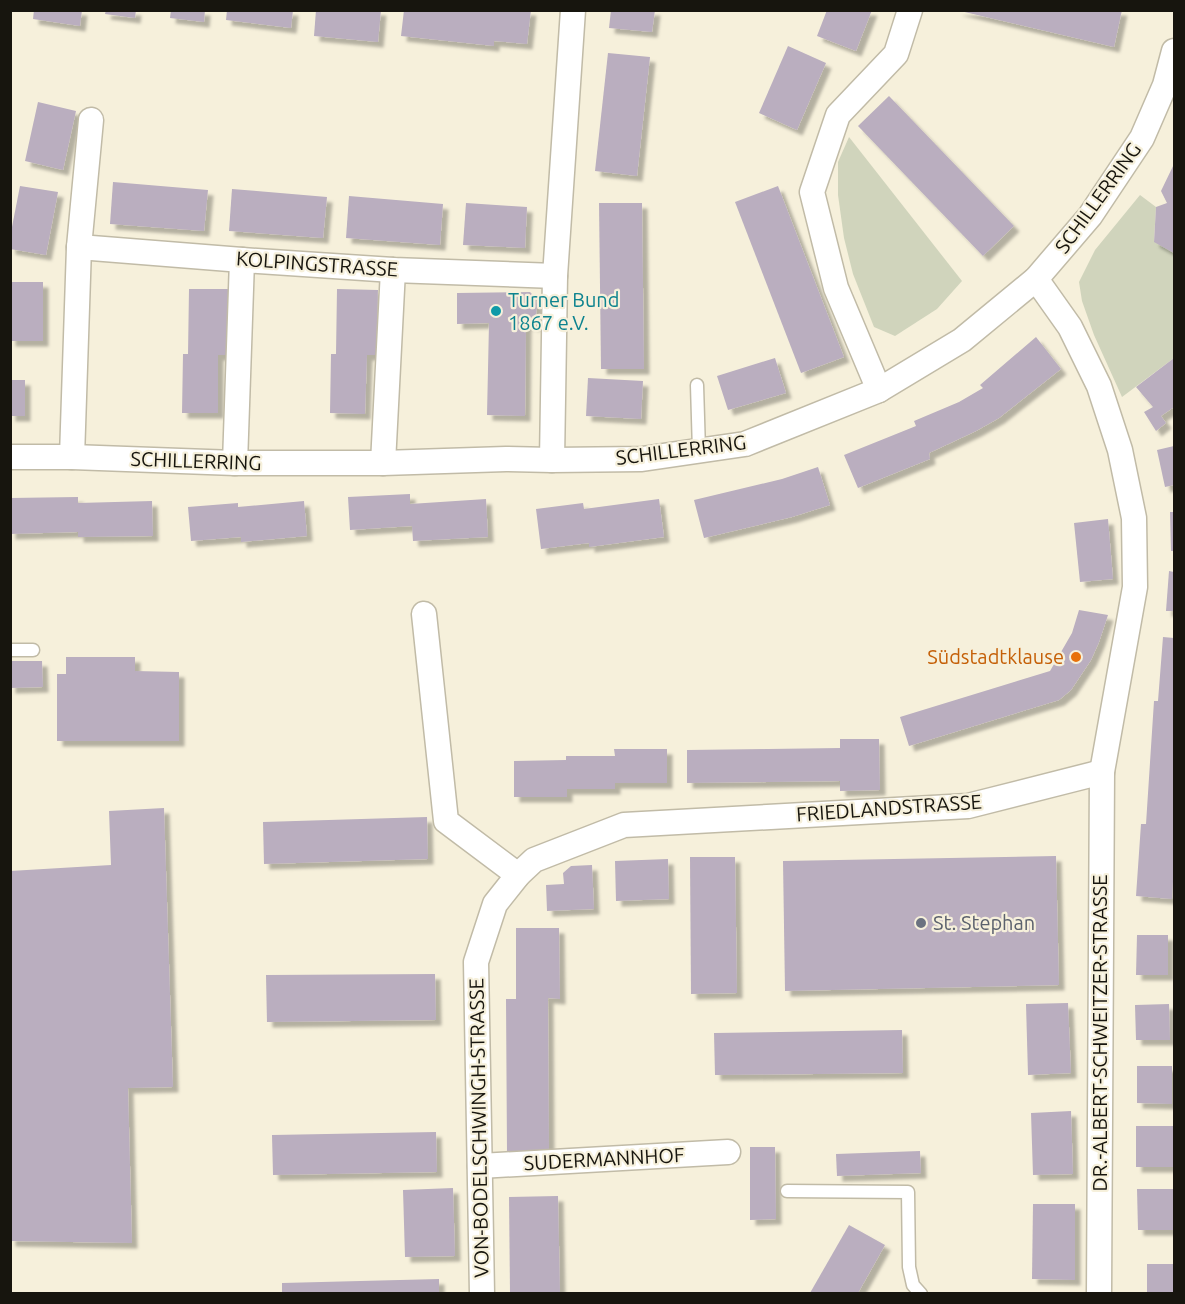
<svg xmlns="http://www.w3.org/2000/svg" width="1185" height="1304" font-family="Ubuntu,sans-serif">
<defs>
<filter id="shadow"><feDropShadow dx="5.5" dy="5.5" stdDeviation="1.5" flood-color="#0004"/></filter>
</defs>
<rect width="100%" height="100%" fill="#f6f0db"/>
<g fill="#d0d4bc">
<path d="M849,137l113,144 -25,28 -42,27 -21,-9 -21,-53 -9,-36 -6,-43v-33z"/>
<path d="M1140,195l16,12 -2,34 20,12v105l-52,39 -28,-62 -12,-34 -3,-19 16,-32z"/>
</g>
<g fill="#baaebf" filter="url(#shadow)">
<path d="M34,10h48l-2,16 -47,-7z"/>
<path d="M106,10h30l-1,8 -30,-4z"/>
<path d="M171,10h34l-1,12 -34,-4z"/>
<path d="M227,10h66l-2,18 -65,-8z"/>
<path d="M316,10h65l-3,32 -64,-6z"/>
<path d="M404,10h127l-4,34 -33,-3v5l-93,-10z"/>
<path d="M611,10h44l-3,22 -43,-4z"/>
<path d="M827,10h45l-16,41 -39,-15z"/>
<path d="M956,10h166l-8,37z"/>
<path d="M788,46l38,17 -29,67 -38,-17z"/>
<path d="M608,53l42,4 -13,119 -42,-5z"/>
<path d="M889,96l125,130 -31,30 -125,-130z"/>
<path d="M38,102l38,9 -13,59 -38,-9z"/>
<path d="M1174,164v89l-20,-11 2,-35 11,-4 -6,-12z"/>
<path d="M113,182l95,8 -4,41 -94,-7z"/>
<path d="M20,186l38,6 -12,63 -36,-6v-12z"/>
<path d="M778,186l66,171 -43,16 -66,-171z"/>
<path d="M232,189l95,8 -4,41 -94,-7z"/>
<path d="M349,196l94,8 -3,41 -94,-7z"/>
<path d="M466,203l61,4 -2,41 -62,-3z"/>
<path d="M599,203h43l2,166h-43z"/>
<rect x="10" y="282" width="33" height="59"/>
<path d="M189,289h40l-1,66h-10v58h-36l1,-59h5z"/>
<path d="M337,289l41,1 -2,65h-9l-2,59 -35,-1 1,-59h5z"/>
<path d="M530,292l5,5 2,8 -2,21 -9,-2 -1,92 -38,-1 2,-92 -32,1v-31z"/>
<path d="M1036,337l25,32 -62,49 -23,13 -47,22 1,6 -72,29 -14,-33 72,-29 -2,-5 45,-19 24,-14 -3,-3z"/>
<path d="M775,358l11,35 -58,17 -11,-34z"/>
<path d="M1174,358v49l-13,9 5,7 -10,8 -12,-19 9,-5 -17,-20z"/>
<path d="M588,378l55,3 -2,38 -55,-3z"/>
<rect x="10" y="380" width="15" height="36"/>
<path d="M1174,446v39l-9,2 -8,-37z"/>
<path d="M818,467l12,38 -38,12 -88,21 -10,-38 88,-21z"/>
<path d="M410,494v10l76,-5 2,38 -75,4 -1,-15 -62,4 -2,-33z"/>
<path d="M78,497v6l74,-2 1,35 -75,1v-5l-68,2v-36z"/>
<path d="M659,499l5,38 -75,10v-4l-48,6 -5,-40 47,-6 1,6z"/>
<path d="M304,501l3,35 -66,6v-5l-50,4 -3,-34 50,-4v4z"/>
<path d="M1170,512h4v39h-3z"/>
<path d="M1108,519l5,60 -33,3 -6,-59z"/>
<path d="M1169,571l5,1v39h-8z"/>
<path d="M1079,610l29,5 -9,27 -8,18 -20,30 -12,10 -150,46 -9,-29 150,-46 22,-38z"/>
<path d="M1163,637l11,1v225l-2,36 -36,-3 5,-72h5l8,-123h4z"/>
<path d="M66,657h69v14l44,1v69h-122v-67h9z"/>
<path d="M10,661h32l1,26 -33,1z"/>
<path d="M840,739h39l1,51 -40,1v-10l-153,2v-33l153,-2z"/>
<path d="M614,749h53v34h-52v6h-48v8h-53v-36l52,-1v-4h49z"/>
<path d="M164,808l9,279 -45,1 4,155 -122,-2v-370l101,-6 -2,-54z"/>
<path d="M427,817l1,42 -164,5 -1,-42z"/>
<path d="M1056,856l3,129 -274,6 -2,-130z"/>
<path d="M690,857h45l2,136 -46,1z"/>
<path d="M668,859l1,40 -53,2 -1,-40z"/>
<path d="M592,865l2,44 -47,2 -1,-26 18,-1 -1,-11 8,-7z"/>
<path d="M516,928h43l1,71 -12,-1 1,154 -42,1 -1,-154h10z"/>
<path d="M1137,935h31v40h-32z"/>
<path d="M435,974l1,46 -169,2 -1,-47z"/>
<path d="M1068,1003l3,70 -43,2 -2,-71z"/>
<path d="M1169,1004l1,36h-34l-1,-35z"/>
<path d="M902,1030l1,43 -188,2 -1,-42z"/>
<path d="M1137,1066h35v38l-35,-1z"/>
<path d="M1071,1111l2,63 -40,1 -2,-62z"/>
<rect x="1136" y="1126" width="38" height="41"/>
<path d="M436,1132l1,40 -164,3 -1,-40z"/>
<path d="M750,1147h25l1,72 -26,1z"/>
<path d="M920,1151l1,22 -84,3 -1,-22z"/>
<path d="M453,1188l2,68 -50,1 -2,-67z"/>
<path d="M1137,1189h37v41h-36z"/>
<path d="M558,1196l2,97h-50l-1,-96z"/>
<path d="M1033,1204h42v76l-43,-1z"/>
<path d="M849,1225l36,20 -27,48h-48z"/>
<rect x="1147" y="1264" width="27" height="29"/>
<path d="M439,1279v14h-157v-10z"/>
</g>
<g fill="none" stroke-linecap="round" stroke-linejoin="round">
<defs>
<g id="service">
<path d="M697,385l2,66"/>
<path d="M10,650h23"/>
<path d="M787,1191l121,1 1,75 4,18 8,9"/>
</g>
<g id="minor">
<path d="M79,247l163,13 151,10 162,6"/>
<path d="M1036,279l34,48 29,59 21,64 14,68 1,69 -33,185 -3,522"/>
<path d="M879,390l-43,-102 -24,-96 26,-77 58,-61 14,-44"/>
<path d="M10,457h62l163,6h148l123,-4 46,1 90,-1 103,-15 134,-54 83,-50 74,-61 54,-63 52,-78 23,-53 9,-34"/>
<path d="M72,457l7,-210 12,-127"/>
<path d="M552,460l3,-184 18,-266"/>
<path d="M235,463l7,-203"/>
<path d="M383,463l10,-193"/>
<path d="M424,614l22,207 72,54"/>
<path d="M480,1166l248,-14"/>
<path d="M482,1294l-6,-332 19,-58 23,-29 16,-15 90,-35 344,-19 134,-34"/>
</g>
</defs>
<use href="#service" stroke="#c1bba7" stroke-width="15"/>
<use href="#minor" stroke="#c1bba7" stroke-width="27"/>
<use href="#service" stroke="#fff" stroke-width="12"/>
<use href="#minor" stroke="#fff" stroke-width="24"/>
</g>
<circle fill="#0f9aa8" stroke="#f6f0db" stroke-width="2" cx="496" cy="311" r="6"/>
<circle fill="#e8710a" stroke="#f6f0db" stroke-width="2" cx="1076" cy="657" r="6"/>
<circle fill="#6b7280" stroke="#f6f0db" stroke-width="2" cx="921" cy="923" r="6"/>
<g text-anchor="middle" stroke-width="4.5" stroke-linejoin="round" paint-order="stroke">
<g font-size="20" fill="#17150e" stroke="#f6f0db">
<text transform="translate(1098 198) rotate(-54)" y="7">SCHILLERRING</text>
<text transform="translate(317 264) rotate(4)" y="7">KOLPINGSTRASSE</text>
<text transform="translate(681 450) rotate(-7)" y="7">SCHILLERRING</text>
<text transform="translate(196 461) rotate(2)" y="7">SCHILLERRING</text>
<text transform="translate(889 808) rotate(-4)" y="7">FRIEDLANDSTRASSE</text>
<text transform="translate(1100 1033) rotate(-90)" y="7">DR.-ALBERT-SCHWEITZER-STRASSE</text>
<text transform="translate(479 1128) rotate(-91)" y="7">VON-BODELSCHWINGH-STRASSE</text>
<text transform="translate(604 1159) rotate(-3)" y="7">SUDERMANNHOF</text>
</g>
<g font-size="20" fill="#0d838f" stroke="#f6f0db" text-anchor="start">
<text x="508" y="307">Turner Bund<tspan x="508" dy="23">1867 e.V.</tspan></text>
</g>
<g font-size="20" fill="#c56008" stroke="#f6f0db" text-anchor="end">
<text x="1064" y="664">Südstadtklause</text>
</g>
<g font-size="20" fill="#5b616d" stroke="#f6f0db" text-anchor="start">
<text x="933" y="930">St. Stephan</text>
</g>
</g>
<rect width="1185" height="1304" fill="none" stroke="#17150e" stroke-width="24"/>
</svg>
